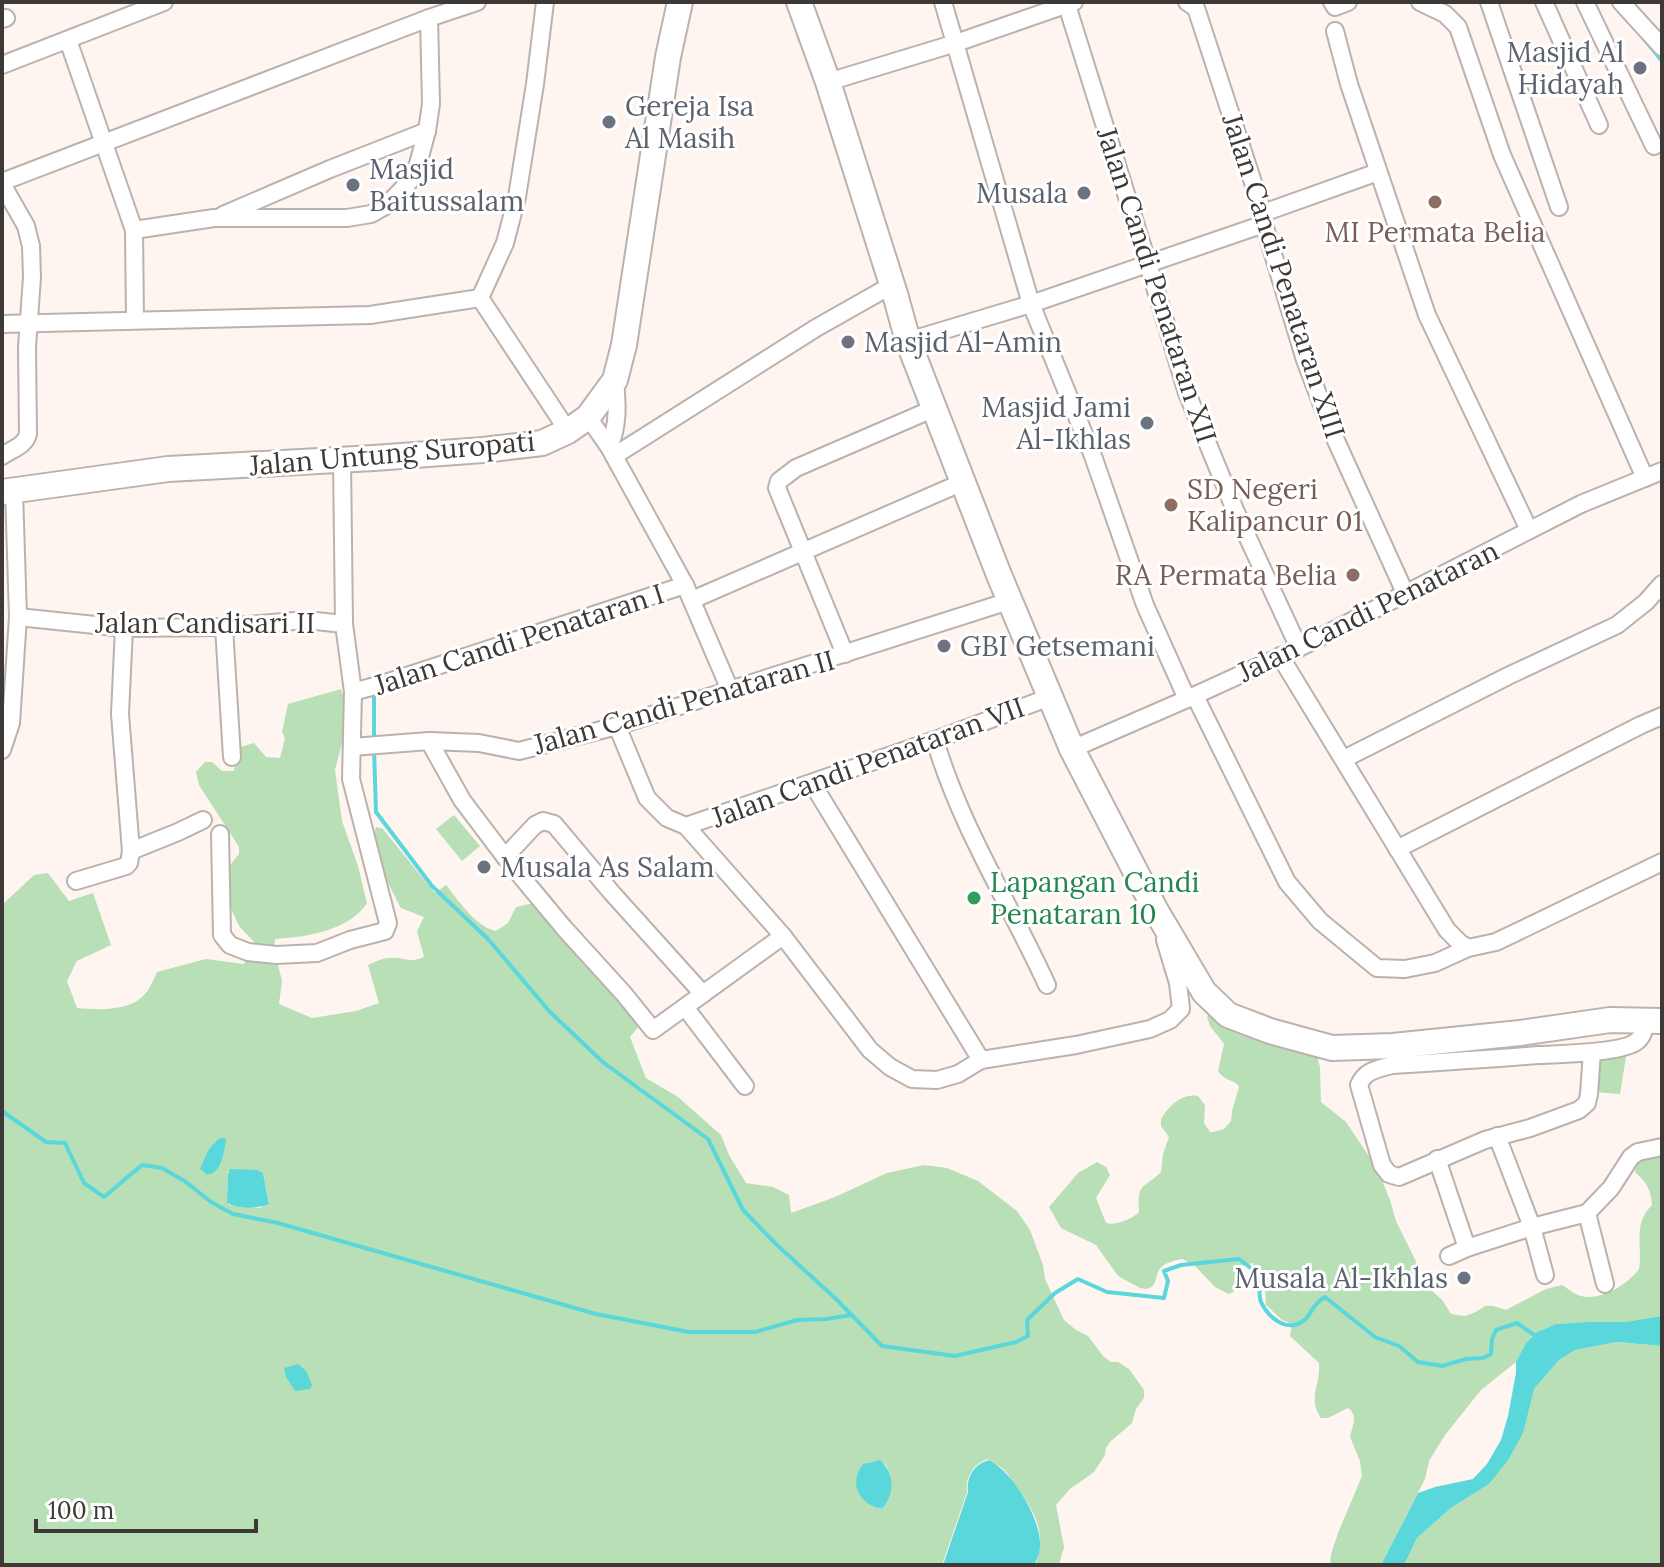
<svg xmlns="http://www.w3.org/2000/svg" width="1664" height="1567" font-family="Lora,serif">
<rect width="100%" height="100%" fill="#fff5f0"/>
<g fill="#b8dfb6" fill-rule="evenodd">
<path d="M341,689l5,14 1,21 -12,46 7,51 16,45 9,37c-18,28 -61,34 -92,36l-1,9 8,33 -3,23 33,14 44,-7 23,-8 -11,-38c7,-3 14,-7 21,-7 15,-2 20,6 35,-1l-7,-26 7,-14 -23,-9c-10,-20 -33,-59 -25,-81l7,2 52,64 11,-8c13,16 30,42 50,46l12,-8 8,-16 17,-4 107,122 -10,12 16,41 32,19 43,38 8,20 17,28 27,4 16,8 2,18 44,-16 52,-24 37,-8 23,3 31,13 39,30 13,19 13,35 2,14 19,41 12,10 12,6 15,20 8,6h7l11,7 15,21v8l-8,11 -4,14 -22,19 -4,6 -1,7 -11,17 -24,17 -14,16 8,42 -5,18h-24c16,-37 -8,-63 -28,-92l-5,-5 -14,-9c-14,4 -23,17 -21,33l-25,73h-940v-660l32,-30 14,-2 21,28 24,-8 18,52 -34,16 -10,20 10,27c23,2 57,4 71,-18 4,-6 6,-12 9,-18l49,-13 38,5 11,-21 -16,-17 -12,-26 -1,-30 13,-16v-7l-40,-62 -3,-13 9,-10h7l10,9h12l3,-23 17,-5 12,14 14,1 5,-20 -3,-6 6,-28zM228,1171l35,2 6,29 -9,6 -30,-3 -3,-2zM876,1461l10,4c6,16 9,30 -4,44h-3l-13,-46z"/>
<path d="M454,815l26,31 -18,15 -26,-32z"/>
<path d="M1210,1011l107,45 3,11 1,35 25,20 31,46 13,32 6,21 33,67 14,13 8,13 14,2 11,-4 9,-6h8l13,4 40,-21 16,-4c5,3 11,8 16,10 21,8 49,-10 61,-26 4,-24 -7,-44 13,-64 -1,-16 -6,-23 -17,-33 3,-14 14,-16 27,-17v161l-37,6h-38l-31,2 -19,8 -11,11 -10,19 -35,28 -36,45 -16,26 -4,18 -44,86h-51l1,-11 7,-21 24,-57 -2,-15 -10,-24c2,-11 9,-21 -2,-29l-20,10h-7c-14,-21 0,-33 -2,-55l-29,-27 2,-12 -10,-4 -16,-15 -2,-28 -12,-14 -11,3 -3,6 -3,19 -6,3 -14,-7 -21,-22 -12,-6c-10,2 -23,5 -25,16 -1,4 -2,8 -4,11l-6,3 -7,-1 -22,-12 -22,-31 -35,-17 -12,-21 29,-34 19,-11 9,5 4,8 -14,23 10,25c8,3 27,-4 33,-11 -2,-31 4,-22 22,-40l2,-18 6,-17 -8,-11v-7c8,-13 21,-26 37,-23l7,9 -1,18 6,9h3l11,-3 7,-8 1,-10 7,-24c-4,-8 -14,-5 -21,-16l6,-27 -14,-18 -3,-9z"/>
<path d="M1627,1051l-7,43 -25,-2 2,-37z"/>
<path d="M1617,1342l45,4v219h-258l13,-27 34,-30 38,-24 45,-95 25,-29 16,-10z"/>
</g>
<g fill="#59d7db">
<path d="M220,1138h5l1,3c-3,14 -4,31 -19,34l-7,-6c8,-16 5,-18 20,-31z"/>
<path d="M230,1169l27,1 6,3 6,31c-13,5 -30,5 -42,-1l1,-29z"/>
<path d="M1662,1316v30l-45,-4 -42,8 -16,10 -25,29 -11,44 -15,27 -19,24 -38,24 -34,30 -13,27h-23l37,-72 17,-6 38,-8 14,-15 14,-24 7,-24 8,-43v-11l10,-19 11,-11 19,-8 31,-2h38z"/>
<path d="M298,1364l8,7 6,14 -2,4 -15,2 -9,-14 -2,-9z"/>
<path d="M880,1460c15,14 15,35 2,49 -23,-5 -34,-25 -19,-45z"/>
<path d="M989,1460c24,12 53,60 51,87 0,6 -3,12 -6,18h-91l25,-73c-2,-15 6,-28 21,-32z"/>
</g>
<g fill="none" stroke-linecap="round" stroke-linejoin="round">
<g stroke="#59d7db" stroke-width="4">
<path d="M1645,40l17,21"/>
<path d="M374,740v-47"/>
<path d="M374,749l2,63 56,74 56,53 62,73 54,51 104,76 35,71 34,35 59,54 46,47 73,10 61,-14 12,-6 -1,-16 28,-27 23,-14 29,13 57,6 4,-17 -4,-10 17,-6 58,-6 21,16c0,8 -2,19 1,27 7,15 25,31 42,19 9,-6 8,-16 22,-24l50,40 24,9 19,16 24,4 24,-7 17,-1 8,-4 1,-15 4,-9 21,-7 20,14"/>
<path d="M2,1111l44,31 19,1 19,40 20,14 38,-32 20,3 24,14 25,20 22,12 45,9 318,91 93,18h66l42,-12 29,-1 26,-4"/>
</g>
<defs>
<g id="street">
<path d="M943,2l88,302 62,152 52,149 42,94"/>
<path d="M1066,2l82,262 39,129 48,117 64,138"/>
<path d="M1187,2l9,6 67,205 1,11 41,136 28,74 73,161"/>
<path d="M1332,2l3,5 13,-5"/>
<path d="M1420,2l25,12 13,13 44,128 143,323"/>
<path d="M1489,2l70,205"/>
<path d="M1544,2l55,123"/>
<path d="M1585,2l69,144"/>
<path d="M1621,2l41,45"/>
<path d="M2,19l4,-1"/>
<path d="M1335,31l14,53 78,231 102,215"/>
<path d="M68,40l66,190 1,90"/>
<path d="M2,65l162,-63"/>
<path d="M828,82l128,-39 118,-41"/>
<path d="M2,182l427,-164 48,-16"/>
<path d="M2,184l24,42 5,20 1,31 -5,70 1,87c-3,12 -16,15 -26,22"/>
<path d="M1263,213l115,-41"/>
<path d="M223,215l107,-46 97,-38"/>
<path d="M134,230l80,-12h133l24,-4 16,-9 22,-23 9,-18 9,-33 4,-27 -2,-86"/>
<path d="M480,298l25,-55 12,-46 18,-113 10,-82"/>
<path d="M480,298l88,133"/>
<path d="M2,324l368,-9 110,-17"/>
<path d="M908,341l123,-37 233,-80"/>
<path d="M588,417l21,30 76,138 45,105"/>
<path d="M609,447c10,-22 8,-44 6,-67"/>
<path d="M614,456l202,-128 76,-43"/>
<path d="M692,600l271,-118"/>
<path d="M18,617l106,11 100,-1 82,-7 38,4"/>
<path d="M224,627l8,130"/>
<path d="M845,654l-68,-166 2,-7 17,-13 139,-60"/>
<path d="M1280,656l167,274 13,13 8,5"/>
<path d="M353,692l29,-8 303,-99"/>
<path d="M1195,696l92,186 33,39 57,47 28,1 30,-6 33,-15 28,-6 166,-80"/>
<path d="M617,726l30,72 20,20 19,8 97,110 87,114 20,17 22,12 25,1 21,-6 23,-14 95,-15 74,-16 20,-9 11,-11 -3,-26 -13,-43"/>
<path d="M935,740c25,86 75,164 112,245"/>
<path d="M429,741l33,59 43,57 59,71 60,66 29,36 130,-94"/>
<path d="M352,747l77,-6 50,2 40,8 98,-25 392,-125"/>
<path d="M1072,749l115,-50 112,-51 282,-144 81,-33"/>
<path d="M2,750l9,-27 7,-106 -4,-126"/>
<path d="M1344,759l164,-83 109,-51 29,-23 16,-18"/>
<path d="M812,783l169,277"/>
<path d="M686,826l249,-86 115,-43"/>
<path d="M220,834l2,101 8,10 18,7 28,3 41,-2 33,-13 35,-9 3,-8 -37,-144 2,-87 -9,-68 -2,-164"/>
<path d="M1397,849l244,-124 21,-9"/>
<path d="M131,851l47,-19 25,-12"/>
<path d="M505,857l30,-32 8,-4 11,3 58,69 91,101"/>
<path d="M76,881l50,-15 3,-3 2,-12 -11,-137 4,-86"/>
<path d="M685,1007l60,79"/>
<path d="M1592,1052l-3,42 -2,9 -8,7 -49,18 -45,12 -86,37 -10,-3 -7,-9 -23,-80c6,-15 19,-16 33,-20 49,-3 98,-6 147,-10 21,-1 82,-2 97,-13 7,-5 9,-14 9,-22"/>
<path d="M1497,1136l35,91 13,48"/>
<path d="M1437,1159l30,89"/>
<path d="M1587,1213l18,71"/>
<path d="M1449,1256l18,-8 65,-21 55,-14 24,-25 20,-31 7,-5 24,-5"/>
</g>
<g id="secondary">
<path d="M799,2l29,80 67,212 13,47 91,234 73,174 83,160 49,83 24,23 42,16 62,17 61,-2 127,-13 90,-13 52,1"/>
<path d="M2,492l166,-23 206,-11 109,-8 59,-7 26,-12 20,-14 27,-37 9,-35 44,-288 12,-55"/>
</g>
</defs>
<use href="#street" stroke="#bcb2ad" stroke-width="20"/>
<use href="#secondary" stroke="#bcb2ad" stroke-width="28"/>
<use href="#street" stroke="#fff" stroke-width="16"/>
<use href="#secondary" stroke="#fff" stroke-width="24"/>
</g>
<g fill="#6b7280" stroke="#fff" stroke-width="3">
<circle cx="1640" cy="68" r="8"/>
<circle cx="609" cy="122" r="8"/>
<circle cx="353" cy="185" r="8"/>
<circle cx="1084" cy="193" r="8"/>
<circle cx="848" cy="342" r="8"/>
<circle cx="1147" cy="423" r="8"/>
<circle cx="944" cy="646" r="8"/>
<circle cx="484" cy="867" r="8"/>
<circle cx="1464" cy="1278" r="8"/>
</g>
<g fill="#8d6e63" stroke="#fff" stroke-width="3">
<circle cx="1435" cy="202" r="8"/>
<circle cx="1171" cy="505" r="8"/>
<circle cx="1353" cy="575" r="8"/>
</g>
<circle fill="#2e9e5b" stroke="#fff" stroke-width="3" cx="974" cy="898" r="8"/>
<g text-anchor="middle" stroke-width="6" stroke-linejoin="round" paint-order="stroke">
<g font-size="28" fill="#5b616d" stroke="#fff" text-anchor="start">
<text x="1624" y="62" text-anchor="end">Masjid Al<tspan x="1624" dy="32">Hidayah</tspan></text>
<text x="625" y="116">Gereja Isa<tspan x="625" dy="32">Al Masih</tspan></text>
<text x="369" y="179">Masjid<tspan x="369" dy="32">Baitussalam</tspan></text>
<text x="1068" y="203" text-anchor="end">Musala</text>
<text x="864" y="352">Masjid Al-Amin</text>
<text x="1131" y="417" text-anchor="end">Masjid Jami<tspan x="1131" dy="32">Al-Ikhlas</tspan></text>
<text x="960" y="656">GBI Getsemani</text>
<text x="500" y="877">Musala As Salam</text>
<text x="1448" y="1288" text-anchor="end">Musala Al-Ikhlas</text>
</g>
<g font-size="28" fill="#785e54" stroke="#fff">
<text x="1435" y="242">MI Permata Belia</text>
<text x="1187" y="499" text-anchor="start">SD Negeri<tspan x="1187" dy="32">Kalipancur 01</tspan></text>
<text x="1337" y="585" text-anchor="end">RA Permata Belia</text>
</g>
<g font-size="28" fill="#3d3937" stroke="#fff">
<text transform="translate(1284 276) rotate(72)" y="10">Jalan Candi Penataran XIII</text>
<text transform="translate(1157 285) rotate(72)" y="10">Jalan Candi Penataran XII</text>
<text transform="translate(392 453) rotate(-5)" y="10">Jalan Untung Suropati</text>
<text transform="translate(1368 611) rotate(-26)" y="10">Jalan Candi Penataran</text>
<text x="205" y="633">Jalan Candisari II</text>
<text transform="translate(519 639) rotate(-18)" y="10">Jalan Candi Penataran I</text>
<text transform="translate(684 702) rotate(-16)" y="10">Jalan Candi Penataran II</text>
<text transform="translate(868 762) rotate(-20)" y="10">Jalan Candi Penataran VII</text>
</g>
<g font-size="28" fill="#27864d" stroke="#fff" text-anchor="start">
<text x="990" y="892">Lapangan Candi<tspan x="990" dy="32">Penataran 10</tspan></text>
</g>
</g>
<rect width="1664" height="1567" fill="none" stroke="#3d3937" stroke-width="8"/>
<path d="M36 1519v12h220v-12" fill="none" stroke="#3d3937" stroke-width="4"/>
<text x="48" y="1519" font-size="24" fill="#3d3937" stroke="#ffffff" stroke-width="6" paint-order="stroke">100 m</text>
</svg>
